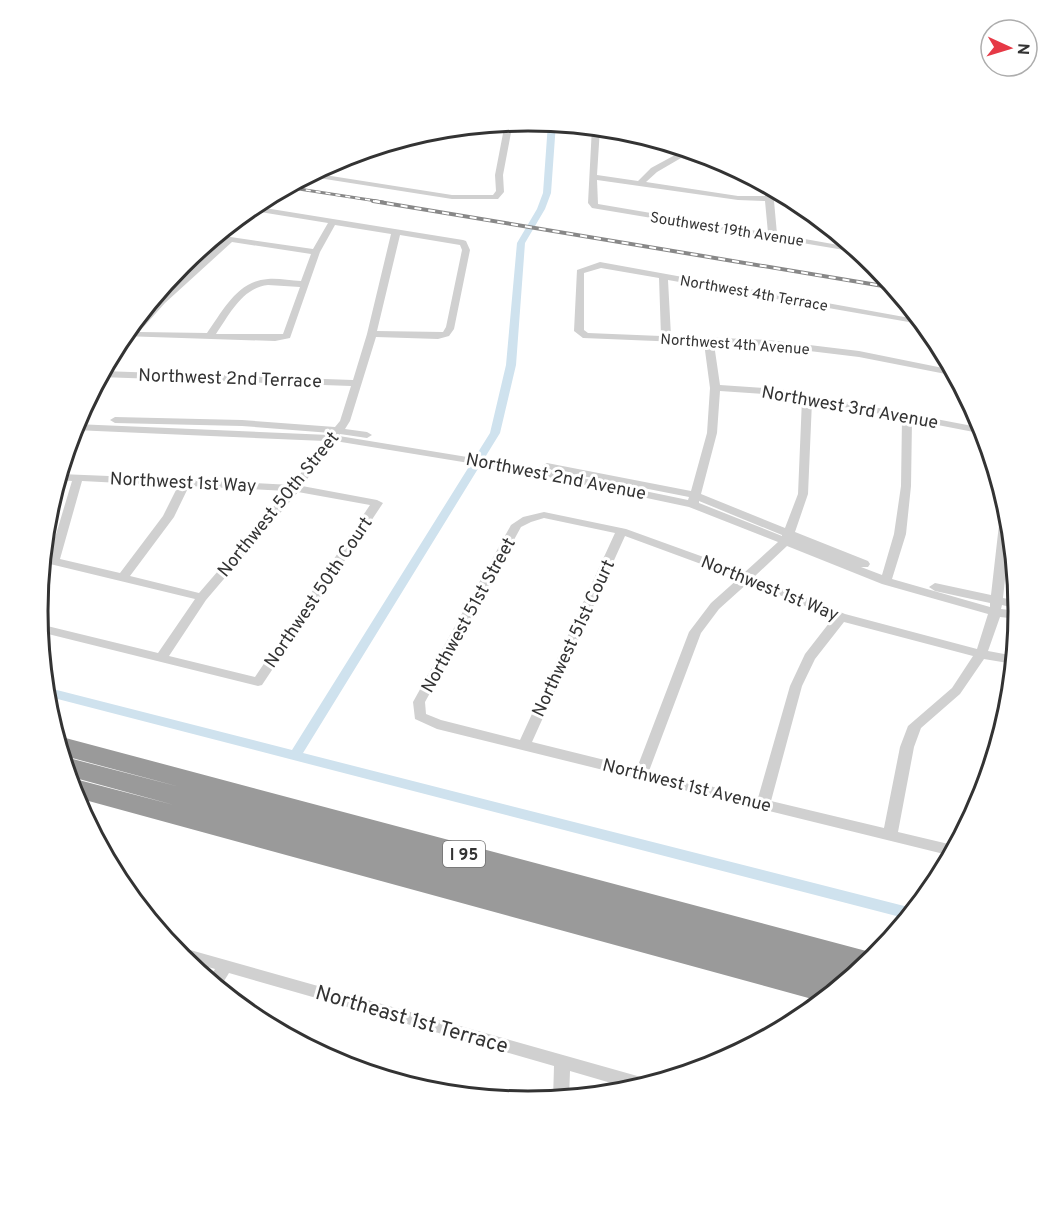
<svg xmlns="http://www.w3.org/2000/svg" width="1057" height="1223" font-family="Overpass,sans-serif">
<rect width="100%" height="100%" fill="#fff"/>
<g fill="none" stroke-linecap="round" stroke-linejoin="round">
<path fill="#cfe2ee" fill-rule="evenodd" d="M548,123h8l-5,70 -6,16 -20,34 -9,122 -16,68 -197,320 613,156 -8,10 -862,-223 -1,-9 247,63 198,-317 16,-68 11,-122 20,-34 6,-16z"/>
<g fill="#d0d0d0" fill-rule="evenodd">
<path d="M513,122l-10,53 1,17 -6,7h-46l-146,-23 6,-3 140,22h41l3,-4 -1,-16 10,-52z"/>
<path d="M592,127l8,1 -3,47 41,6 13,-13 24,-13 -14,-11v-3c11,3 19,11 30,15 16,7 32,6 47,13l-32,-3 -25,-8 -24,14 -11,10 92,14h27v-12l7,4 3,11 -1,2 3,33 78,14 7,5 -270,-45 -4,-5zM597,180l141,20 27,1 3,32 -170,-29z"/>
<path d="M253,206l210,34 3,1 4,9 -16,79 -5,7 -11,3 -62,-2 -26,84 -5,8 22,3 5,3 -5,3 -27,-4 -1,2 190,31 159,33 1,-3 -142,-28 -5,-3 5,-3 144,28 16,-58 3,-45 -6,-45 -121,-5 -9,-7 3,-61 23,-8 321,58 5,5 -258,-45 3,56 97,4 91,11 94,19 3,6 -97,-19 -91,-11 -54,-2 6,41 59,4 204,39 1,6 -72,-14 -1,66 -5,48 -14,45 98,28v-4l-55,-12 -6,-4 6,-4 56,12 10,-88 5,-3 5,19 -8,75 15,3 1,8 -17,-4 -1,4 18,2v8l-19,-2 -12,34 27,5 -1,8 -30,-5 -24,35 -39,34 -7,19 -16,85 59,14 -5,10 -515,-127 -22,-10 -2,-17 98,-177 12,-8 21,-5 82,17 119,43 33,-30 -89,-35 -160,-34 -194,-32 -33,45 75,14 6,3 -121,182 -4,1 -218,-54 -1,-8 119,29 37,-54 -145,-35 -2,-3 24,-80 -14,-1 2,-6 122,5 4,-1 5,2 101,5 33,-44 -251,-11 1,-6 254,11 2,-2 -89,-7 -127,-3 -5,-3 5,-3 127,3 93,7 5,-6 11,-35 -251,-9 3,-6 250,9 14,-46 24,-100 -56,-9 -15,27 -30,86 -15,3 -153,-5 4,-5h3l30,-32 64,-58 -11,-2 5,-4 96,14 15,-26 -80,-13zM400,235l60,10 2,5 -16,77 -3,5 -66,-1zM232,242l79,12 -10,27c-11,0 -22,-3 -33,-2 -31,2 -45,32 -61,54l-68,-1 26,-29zM601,268l58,10 2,58 -73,-3 -4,-3v-57zM268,285l32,2 -17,47h-67c14,-20 26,-46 52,-49zM720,391l59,4 23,4 -4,95 -13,34 -84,-34 16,-61zM812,401l90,17 -1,68 -7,48 -12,41 -21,-8h7l2,-3 -2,-3 -73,-29 13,-38zM82,481l96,5 -15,30 -43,57 -60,-14zM189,486l98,5 -88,102 -69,-17 44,-59zM298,492l72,13 -115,172 -86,-21 37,-56zM699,501l83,34v1l-83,-33zM544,518l71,15 -95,207 -79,-20 -15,-6 -1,-12 96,-175 10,-5zM625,536l114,42 -28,25 -22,29 -52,136 -105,-26zM787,546l95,38 106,30 -11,35 -132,-35 -90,-38zM749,582l84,36 -28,36 -15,32 -32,112 -109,-27 52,-138 18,-24zM844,622l129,34 -21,32 -44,38 -8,21 -16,81 -113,-27 31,-115 13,-27z"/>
<path d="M176,946l472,133 6,2 1,3 -20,6 -65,-19 -1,27 -16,2 1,-34 -325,-93 -10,16 -11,-9 7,-11 -32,-9 -11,-13z"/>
</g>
<path fill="#9a9a9a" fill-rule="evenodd" d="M58,736l812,216 9,3 -56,47 -749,-205 -6,-19h3l103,27 -106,-29 -6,-18 3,-1 115,30 -119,-32 -5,-18z"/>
<defs>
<path id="rail-far1" d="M286,187l97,15"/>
<path id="rail" d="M373,201l522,87"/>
</defs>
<use href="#rail-far1" stroke="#888" stroke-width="3"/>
<use href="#rail" stroke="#888" stroke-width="4"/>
<use href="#rail-far1" stroke="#fff" stroke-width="1.5" stroke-dasharray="5" stroke-linecap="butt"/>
<use href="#rail" stroke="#fff" stroke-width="2" stroke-dasharray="7" stroke-linecap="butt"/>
</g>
<g text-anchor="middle" stroke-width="6" stroke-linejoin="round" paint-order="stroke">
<g font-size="15" fill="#333" stroke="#fff">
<text transform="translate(727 229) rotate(9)" y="5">Southwest 19th Avenue</text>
<text transform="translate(754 293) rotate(10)" y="5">Northwest 4th Terrace</text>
<text transform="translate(735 344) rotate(4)" y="5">Northwest 4th Avenue</text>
</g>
<rect fill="#fff" stroke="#707070" stroke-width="1.5" x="443" y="841" width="42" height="26" rx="4.5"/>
<g font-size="16" font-weight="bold" fill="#333">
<text x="464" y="860">I 95</text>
</g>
<g font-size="18" fill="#333" stroke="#fff">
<text transform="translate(230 378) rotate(2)" y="6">Northwest 2nd Terrace</text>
<text transform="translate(850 407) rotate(10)" y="6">Northwest 3rd Avenue</text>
<text transform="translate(556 476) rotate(11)" y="6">Northwest 2nd Avenue</text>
<text transform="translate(183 482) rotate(3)" y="6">Northwest 1st Way</text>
<text transform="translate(278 504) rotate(-51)" y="6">Northwest 50th Street</text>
<text transform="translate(770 588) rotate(22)" y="6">Northwest 1st Way</text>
<text transform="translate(318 592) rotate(-56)" y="6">Northwest 50th Court</text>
<text transform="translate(468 615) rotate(-61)" y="6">Northwest 51st Street</text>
<text transform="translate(573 638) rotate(-65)" y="6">Northwest 51st Court</text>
<text transform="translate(687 785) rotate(14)" y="6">Northwest 1st Avenue</text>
</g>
<g font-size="21" fill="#333" stroke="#fff">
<text transform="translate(412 1019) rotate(16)" y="7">Northeast 1st Terrace</text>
</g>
</g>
<path d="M0 0H1057V1223H0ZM48 611a480 480 0 1 1 960 0a480 480 0 1 1-960 0Z" fill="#fff" fill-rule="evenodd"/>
<path fill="none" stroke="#333" stroke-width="3" d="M48 611a480 480 0 1 1 960 0a480 480 0 1 1-960 0Z"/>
<g transform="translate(1009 48) rotate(94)"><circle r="28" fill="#ffffff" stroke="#adadad" stroke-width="1.5"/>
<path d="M0-4.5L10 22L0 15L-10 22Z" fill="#e63946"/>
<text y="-9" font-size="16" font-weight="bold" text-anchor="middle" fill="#333333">N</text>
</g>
</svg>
